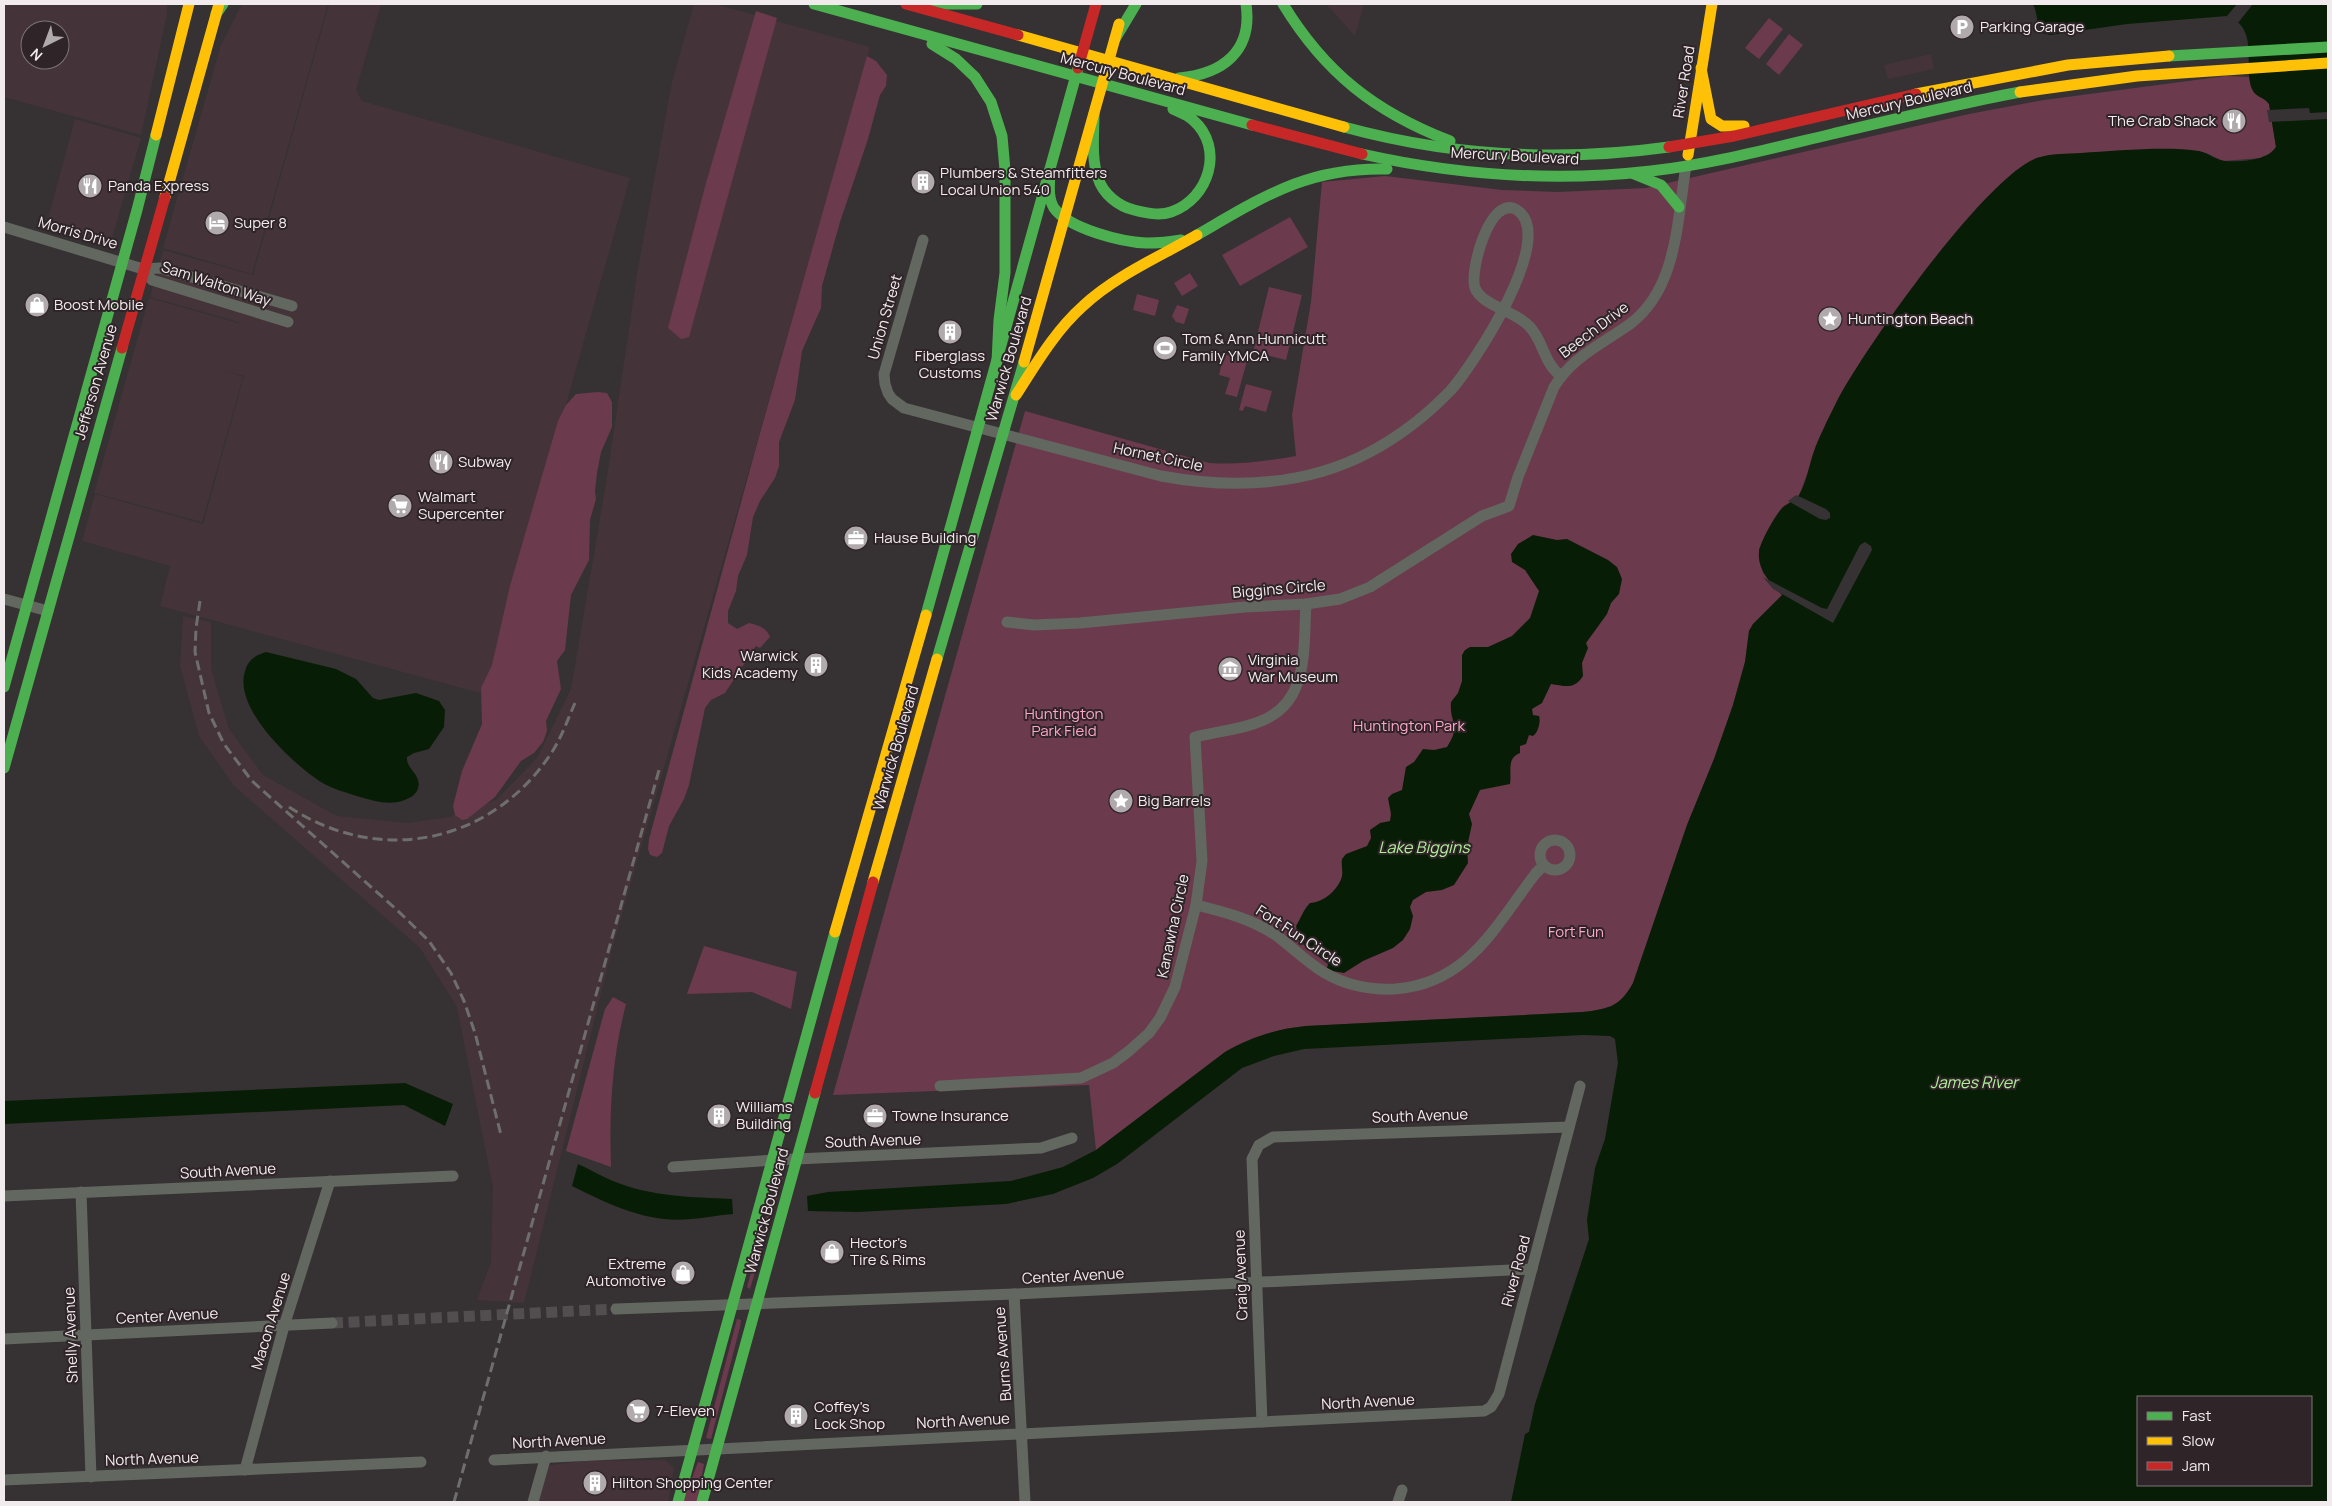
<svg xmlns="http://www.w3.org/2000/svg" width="2332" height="1506" font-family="Manrope,sans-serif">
<rect width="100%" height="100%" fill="#363133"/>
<g fill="#443439" fill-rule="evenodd">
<path d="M4,4h163v10l-26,121 -137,-38zM30,30h30v30h-30z"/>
<path d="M242,4h86l-76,270 -89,-26 58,-203z"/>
<path d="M329,4h52l-25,86 6,11 268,77 -146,516 -324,-88 10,-40 -88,-25 13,-47 108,30 41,-148 -19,-5 18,6 -41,145 -108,-29 55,-195 89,25 1,2v-3l-89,-25 13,-47 90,25z"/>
<path d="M694,4h21l155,43 -258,902 -88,354 -47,-3 14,-38 2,-75 -36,-180 -37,-59 -186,-162 -35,-50 -19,-70 3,-50 28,6v47l18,60 34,46 74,41 71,7 41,-6 47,-17 41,-42 34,-69 36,-212 31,-209 34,-186z"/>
<path d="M1326,4h38l-9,32z"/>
<path d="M1931,54l3,15 -46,10 -4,-14z"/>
<path d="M75,119l66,19 -31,107 -64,-19z"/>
<path d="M665,1460l9,8 -6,34h-130l9,-32 3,-5 34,-4z"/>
</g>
<g fill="#6c3a4d">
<path d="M756,11l21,7 -88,319 -8,2 -13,-11 38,-145z"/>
<path d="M1769,18l14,11 -24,30 -14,-11z"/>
<path d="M1789,34l14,11 -24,30 -13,-11z"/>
<path d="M867,56l9,5 11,14 -1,11 -6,9 -12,44 -28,83 -18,64 -1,22 -19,43 -7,49 -16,42v24l-4,12 -15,23 -7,16 -6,38 -9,21 -2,15 -8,20v12l9,6 12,-6c9,2 18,5 21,14l-10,11 -4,-2 -31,47 -14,7 -6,8 -16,77 -5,14 -15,27 -7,27 -5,4 -7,-2 -2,-6 1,-10 111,-406z"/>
<path d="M2226,76l24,1 6,17 10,6 3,4 7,43 -7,8 -8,3 -38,3 -17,-8 -34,-3 -126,6 -10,2 -21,13 -17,16 -45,49 -88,119 -22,35 -17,33 -27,73 -23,21 -17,32 4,24 20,22 -30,29 -4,7 -4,31 -12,43 -19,54 -27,66 -54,158c-13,24 -25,26 -50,29l-277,14c-30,3 -55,11 -81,26l-129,98 -7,-65 -256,10 192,-684 184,52c30,2 58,-2 87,-7l-4,-41 19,-113 11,-120 63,-6 117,14 56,2 88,-4 323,-74 75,-14z"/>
<path d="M1290,217l18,30 -68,39 -18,-31z"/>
<path d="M1190,273l8,13 -16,10 -8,-13z"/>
<path d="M1269,287l33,8 -16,65 -33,-8z"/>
<path d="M1137,294l22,6 -4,16 -22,-6z"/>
<path d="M1177,305l12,4 -5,15 -8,-2 -4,-6z"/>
<path d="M1224,354l23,7 -10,36 -12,-3 5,-16 -11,-3z"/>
<path d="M1246,384l26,7 -6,21 -21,-6 -2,5 -4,-1z"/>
<path d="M598,392l9,1 5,9v25l-11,25 -4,21 -2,18 1,8 -6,21 -1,40 -18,35 -6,55 -8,11 4,28 -15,32 1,10 -4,11 -9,11 -13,8 -26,36 -28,22 -5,1 -7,-5 -2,-9 9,-35 20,-47 -1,-36 11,-23 18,-79 48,-165 8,-16 10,-11z"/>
<path d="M704,946l93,26 -6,37 -39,-17 -65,2z"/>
<path d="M613,997l13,7c-14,54 -17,107 -15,163l-45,-16 39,-142z"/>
<path d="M779,1173l5,1 -34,115 -3,-2z"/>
<path d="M737,1319l4,1 -1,7 -29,112 -5,-1z"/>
<path d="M698,1462l6,2 -7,38h-14z"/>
</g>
<g fill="#081d05" fill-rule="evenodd">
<path d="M2033,4h295v1498h-817l14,-68 4,-2 6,-28 54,-165 -2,-19 8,-52 10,-29 13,-76 -3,-24 -5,-3 -27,-1 -279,14 -30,7 -32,12 -125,96 -24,14 -40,16 -47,10 -148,8 -50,-1 -1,-15 21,-4 183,-11 52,-14 33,-17 129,-98c26,-15 51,-23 81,-26l277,-14c25,-3 37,-5 50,-29l54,-158 27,-66 19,-54 12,-43 4,-31 4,-7 29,-29c-11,-12 -25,-25 -23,-43 1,-10 17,-38 24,-45 5,-4 13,-7 16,-12 7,-11 10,-29 14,-41 6,-18 15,-34 23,-51 26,-52 150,-227 201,-245 14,-5 30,-4 44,-5 34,-2 85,-7 118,-2 10,2 16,9 26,10 15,1 42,0 51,-14l-7,-43c-5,-7 -14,-7 -17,-15 -9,-24 8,-61 -25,-73l-100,8 -77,11 -8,-2c-6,-9 -4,-19 -9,-29zM2138,1397h173v88h-173z"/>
<path d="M1533,535l24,5 10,-1 41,21 9,7 5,12 -3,15 -8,9 -4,11 -21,29 2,5 -6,15 1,13c-9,14 -18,10 -32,8l-9,19 -10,6 1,6 6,1c2,5 -1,17 -6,20l-4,-1 -3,9 -6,2v7c-14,5 -8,20 -10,31l-30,6 -11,24 3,10 -5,23 1,16 -14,22 -12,5 -16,2 -13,8 -3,7 3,9 -3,13 -7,11 -10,8 -30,13 -19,12 -11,-2 -6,-3 1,-4 -29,-23 -3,-15c5,-8 7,-16 14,-23 13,0 29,-14 32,-27 1,-5 -1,-11 0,-17l4,-5 21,-8 4,-8 -1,-8 10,-7 10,-2 1,-7 -3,-16 4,-4 10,-4 4,-23 8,-5 9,-13 11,1 13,-3c15,-23 2,-24 4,-45l7,-9 4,-12v-26l3,-5 5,-3h18l24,-11 18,-18 9,-27 -14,-21 -13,-8 -1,-8 7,-10z"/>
<path d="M266,652l70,17 20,10 17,19 6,2 37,-7 23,8 6,9 -1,17 -15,22 -15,4 -7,4c-1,13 15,17 11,31 -2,8 -9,10 -16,13 -14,4 -28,0 -42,-4 -12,-4 -28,-8 -39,-15 -28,-18 -84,-70 -77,-107 3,-14 9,-19 22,-23z"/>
<path d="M405,1083l48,21 -8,22 -41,-21 -400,19v-23z"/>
<path d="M578,1164c11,5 23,12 35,17 38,16 79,16 119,18l1,15c-14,1 -28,4 -42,5 -42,5 -83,-15 -119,-33z"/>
</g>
<g fill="#363133">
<path d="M2237,4h16l-15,19 -11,-7z"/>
<path d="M2309,108l1,5 18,-1v7l-59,3 -2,-12z"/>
<path d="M1796,495l30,14 4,4v5l-4,2 -6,-1 -32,-18z"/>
<path d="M1865,542l6,4 1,4 -39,73 -60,-34 -10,-12 59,31 5,1 33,-64z"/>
</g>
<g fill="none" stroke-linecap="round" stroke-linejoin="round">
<path stroke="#524d4f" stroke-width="11" stroke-dasharray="11 5.5" stroke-linecap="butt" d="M332,1323l284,-14"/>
<g stroke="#626760" stroke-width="11">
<path d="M4,227l139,42 17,-1 132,38"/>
<path d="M923,240l-39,134 1,10 3,9 4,6 12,9 257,68c71,13 143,11 209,-24 30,-16 58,-38 81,-62 22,-25 107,-153 66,-180 -27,-17 -48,62 -42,78 7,18 41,23 54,38 15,15 14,37 32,50"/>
<path d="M143,269l9,11 136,42"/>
<path d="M4,599l44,12"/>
<path d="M1007,622l27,3 46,-2 165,-16 61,-3 34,-5 30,-12 112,-71 27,-10 9,-29 36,-90c18,-30 48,-43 76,-63 48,-36 47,-105 56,-158"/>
<circle cx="1555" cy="855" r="15"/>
<path d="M1196,905c29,7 56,14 81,31 16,12 31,27 48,37 22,13 45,17 70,16 73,-5 101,-64 141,-116l8,-8"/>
<path d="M940,1086l141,-8 32,-15 16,-12 20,-18 11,-15 15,-31 21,-82 6,-44 -7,-124c20,-5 42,-7 61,-14 54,-18 47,-72 50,-119"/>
<path d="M673,1167l101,-7 267,-12 31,-10"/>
<path d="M81,1192l10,285"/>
<path d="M4,1196l449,-20"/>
<path d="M1014,1294l11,208"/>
<path d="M616,1309l398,-15 518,-25"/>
<path d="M4,1339l328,-16"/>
<path d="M1262,1422l-10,-263 7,-14 14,-8 296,-10"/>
<path d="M494,1460l990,-49 7,-4 8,-13 81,-308"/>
<path d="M245,1470l39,-144 46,-145"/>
<path d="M4,1480l417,-18"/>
<path d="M533,1502l13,-46"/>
<path d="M1398,1502l4,-12"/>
</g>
<g stroke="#4caf50" stroke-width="11">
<path d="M814,4l438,121"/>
<path d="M934,4h43"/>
<path d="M1283,4c42,69 92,108 167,137"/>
<path d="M216,14l7,-10"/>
<path d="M1115,39l21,-35"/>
<path d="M932,44l24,15 19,18 16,25 11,34 3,34v103l-6,47 -2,42"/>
<path d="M2169,56l159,-9"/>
<path d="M1179,78c44,-4 74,-27 67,-74"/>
<path d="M1094,114c0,21 -3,44 4,64 5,16 20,28 36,32 12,3 25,6 37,2 38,-13 54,-64 22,-92 -5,-5 -14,-8 -20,-11"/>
<path d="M1344,127c106,29 216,35 325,20"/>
<path d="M1362,154c94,21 193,28 289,17 61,-7 121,-23 181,-37 63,-15 125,-30 188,-42"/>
<path d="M1050,170c0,12 -3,27 4,38 15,21 68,34 92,35 12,0 24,-1 35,-3"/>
<path d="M1634,174l27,11 18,22"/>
<path d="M1197,235c66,-38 110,-68 190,-66"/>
<path d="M926,615l152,-547"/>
<path d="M937,659l87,-297"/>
<path d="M4,687l133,-477 19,-75"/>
<path d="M4,768l118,-420"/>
<path d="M678,1502l157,-570"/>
<path d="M702,1502l113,-409"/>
</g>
<g stroke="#ffc107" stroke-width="11">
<path d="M1018,35l326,92"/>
<path d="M1701,68l10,51 11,7h22"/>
<path d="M2020,92l117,-16 191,-13"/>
<path d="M1916,94l152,-29 101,-9"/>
<path d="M156,135l33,-131"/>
<path d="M1688,155l24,-151"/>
<path d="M165,197l54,-193"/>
<path d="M1024,362l95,-338"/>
<path d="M1016,395c20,-31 39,-64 67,-89 32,-30 76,-49 114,-71"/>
<path d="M873,882l64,-223"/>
<path d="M835,932l91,-317"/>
</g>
<g stroke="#c62828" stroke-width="11">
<path d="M906,4l112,31"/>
<path d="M1078,68l18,-64"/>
<path d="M1252,125l110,29"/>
<path d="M1669,147l65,-11 182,-42"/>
<path d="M122,348l43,-151"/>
<path d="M815,1093l58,-211"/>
</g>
<g stroke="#6e6e6c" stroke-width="3" stroke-dasharray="10 5" stroke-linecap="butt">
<path d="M200,601l-4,27 -1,24 14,61 15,31 28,37 145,129 32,31 22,32 13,28 11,32 26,102"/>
<path d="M289,807c90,59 201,37 261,-52 11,-16 17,-34 25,-52"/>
<path d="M454,1502l205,-732"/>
</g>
</g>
<defs>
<symbol id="parking-disc" viewBox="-11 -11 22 22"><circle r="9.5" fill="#b0aaac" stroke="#2f2428"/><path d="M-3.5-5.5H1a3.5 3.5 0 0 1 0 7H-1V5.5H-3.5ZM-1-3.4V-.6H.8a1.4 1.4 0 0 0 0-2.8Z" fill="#fff"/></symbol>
<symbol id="restaurant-disc" viewBox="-11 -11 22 22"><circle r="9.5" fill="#b0aaac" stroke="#2f2428"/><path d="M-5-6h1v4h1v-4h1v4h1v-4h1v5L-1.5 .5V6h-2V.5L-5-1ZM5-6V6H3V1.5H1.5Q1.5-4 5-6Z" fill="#fff"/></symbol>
<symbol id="building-disc" viewBox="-11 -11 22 22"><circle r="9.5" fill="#b0aaac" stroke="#2f2428"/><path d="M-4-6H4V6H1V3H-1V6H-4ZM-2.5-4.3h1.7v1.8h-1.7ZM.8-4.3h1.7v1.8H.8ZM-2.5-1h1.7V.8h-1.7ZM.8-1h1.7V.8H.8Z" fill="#fff"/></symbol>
<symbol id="hotel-disc" viewBox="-11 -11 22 22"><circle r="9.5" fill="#b0aaac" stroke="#2f2428"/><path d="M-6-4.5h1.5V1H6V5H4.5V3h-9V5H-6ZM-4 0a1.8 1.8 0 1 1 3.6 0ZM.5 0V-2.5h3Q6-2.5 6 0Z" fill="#fff"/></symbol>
<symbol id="shop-disc" viewBox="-11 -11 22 22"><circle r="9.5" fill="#b0aaac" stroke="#2f2428"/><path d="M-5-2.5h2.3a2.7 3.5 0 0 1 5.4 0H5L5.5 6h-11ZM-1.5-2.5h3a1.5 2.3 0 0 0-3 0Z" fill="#fff"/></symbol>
<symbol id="sight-disc" viewBox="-11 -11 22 22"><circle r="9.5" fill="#b0aaac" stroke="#2f2428"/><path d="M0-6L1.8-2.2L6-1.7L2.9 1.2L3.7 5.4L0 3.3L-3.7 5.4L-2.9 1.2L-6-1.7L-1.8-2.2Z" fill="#fff"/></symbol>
<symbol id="stadium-disc" viewBox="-11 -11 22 22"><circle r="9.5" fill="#b0aaac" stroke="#2f2428"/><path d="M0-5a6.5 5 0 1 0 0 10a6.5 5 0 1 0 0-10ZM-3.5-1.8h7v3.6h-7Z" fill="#fff"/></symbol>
<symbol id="supermarket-disc" viewBox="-11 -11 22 22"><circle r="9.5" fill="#b0aaac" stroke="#2f2428"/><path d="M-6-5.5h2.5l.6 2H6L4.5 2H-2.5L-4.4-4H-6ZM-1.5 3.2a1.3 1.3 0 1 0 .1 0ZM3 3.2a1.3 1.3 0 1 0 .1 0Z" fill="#fff"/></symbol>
<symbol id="office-disc" viewBox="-11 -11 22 22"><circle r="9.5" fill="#b0aaac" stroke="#2f2428"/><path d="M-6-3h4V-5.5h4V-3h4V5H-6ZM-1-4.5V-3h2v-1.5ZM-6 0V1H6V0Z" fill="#fff"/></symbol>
<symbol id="museum-disc" viewBox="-11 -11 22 22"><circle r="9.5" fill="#b0aaac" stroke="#2f2428"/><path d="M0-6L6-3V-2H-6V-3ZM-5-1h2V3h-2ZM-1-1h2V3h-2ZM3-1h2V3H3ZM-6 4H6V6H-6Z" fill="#fff"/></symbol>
</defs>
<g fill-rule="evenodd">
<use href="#parking-disc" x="1948" y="13" width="28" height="28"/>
<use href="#restaurant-disc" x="2220" y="107" width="28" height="28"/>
<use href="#building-disc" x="909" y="168" width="28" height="28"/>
<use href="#restaurant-disc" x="76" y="172" width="28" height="28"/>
<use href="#hotel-disc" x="203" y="209" width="28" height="28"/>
<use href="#shop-disc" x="23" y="291" width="28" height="28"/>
<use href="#sight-disc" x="1816" y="305" width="28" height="28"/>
<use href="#building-disc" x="936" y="318" width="28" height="28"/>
<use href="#stadium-disc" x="1151" y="334" width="28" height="28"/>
<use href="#restaurant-disc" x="427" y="448" width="28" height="28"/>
<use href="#supermarket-disc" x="386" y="492" width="28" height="28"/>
<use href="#office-disc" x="842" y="524" width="28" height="28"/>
<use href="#building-disc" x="802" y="651" width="28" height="28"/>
<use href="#museum-disc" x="1216" y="655" width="28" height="28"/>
<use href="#sight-disc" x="1107" y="787" width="28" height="28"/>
<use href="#building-disc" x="705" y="1102" width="28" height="28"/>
<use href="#office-disc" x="861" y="1102" width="28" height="28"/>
<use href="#shop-disc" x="818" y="1238" width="28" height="28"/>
<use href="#shop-disc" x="669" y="1259" width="28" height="28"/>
<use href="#supermarket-disc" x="624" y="1397" width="28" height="28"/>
<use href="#building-disc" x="782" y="1402" width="28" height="28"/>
<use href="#building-disc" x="581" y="1469" width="28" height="28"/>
</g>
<g text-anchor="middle" stroke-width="4" stroke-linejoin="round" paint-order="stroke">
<g font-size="15" fill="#f2ebed" stroke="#2f2428" text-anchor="start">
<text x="1980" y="32">Parking Garage</text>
<text x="2216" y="126" text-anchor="end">The Crab Shack</text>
<text x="940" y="178">Plumbers &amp; Steamfitters<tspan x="940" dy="17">Local Union 540</tspan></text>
<text x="108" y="191">Panda Express</text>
<text x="234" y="228">Super 8</text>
<text x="54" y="310">Boost Mobile</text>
<text x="1848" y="324">Huntington Beach</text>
<text x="1182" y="344">Tom &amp; Ann Hunnicutt<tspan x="1182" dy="17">Family YMCA</tspan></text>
<text x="950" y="361" text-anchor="middle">Fiberglass<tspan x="950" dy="17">Customs</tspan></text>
<text x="458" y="467">Subway</text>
<text x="418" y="502">Walmart<tspan x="418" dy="17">Supercenter</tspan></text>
<text x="874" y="543">Hause Building</text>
<text x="798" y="661" text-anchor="end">Warwick<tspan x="798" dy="17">Kids Academy</tspan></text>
<text x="1248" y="665">Virginia<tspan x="1248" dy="17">War Museum</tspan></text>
<text x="1138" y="806">Big Barrels</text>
<text x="736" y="1112">Williams<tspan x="736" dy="17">Building</tspan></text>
<text x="892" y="1121">Towne Insurance</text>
<text x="850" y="1248">Hector's<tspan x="850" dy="17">Tire &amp; Rims</tspan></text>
<text x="666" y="1269" text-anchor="end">Extreme<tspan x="666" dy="17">Automotive</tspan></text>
<text x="814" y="1412">Coffey's<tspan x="814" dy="17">Lock Shop</tspan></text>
<text x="656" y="1416">7-Eleven</text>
<text x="612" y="1488">Hilton Shopping Center</text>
</g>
<g font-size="15" fill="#f2ebed" stroke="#2f2428">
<text transform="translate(1123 74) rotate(15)" y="5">Mercury Boulevard</text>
<text transform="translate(1684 82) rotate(-81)" y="5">River Road</text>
<text transform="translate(1909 101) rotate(-13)" y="5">Mercury Boulevard</text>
<text transform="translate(1515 156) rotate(3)" y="5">Mercury Boulevard</text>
<text transform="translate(78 233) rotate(16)" y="5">Morris Drive</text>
<text transform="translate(216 284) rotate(18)" y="5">Sam Walton Way</text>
<text transform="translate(885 317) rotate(-74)" y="5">Union Street</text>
<text transform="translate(1594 330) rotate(-37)" y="5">Beech Drive</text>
<text transform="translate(1009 359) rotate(-74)" y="5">Warwick Boulevard</text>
<text transform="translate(96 382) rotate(-74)" y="5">Jefferson Avenue</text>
<text transform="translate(1158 457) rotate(12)" y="5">Hornet Circle</text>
<text transform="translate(1279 589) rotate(-5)" y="5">Biggins Circle</text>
<text transform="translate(896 748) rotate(-74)" y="5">Warwick Boulevard</text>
<text transform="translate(1173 926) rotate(-78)" y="5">Kanawha Circle</text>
<text transform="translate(1299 936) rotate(33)" y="5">Fort Fun Circle</text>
<text transform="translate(1420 1116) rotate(-2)" y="5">South Avenue</text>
<text transform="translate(873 1141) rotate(-2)" y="5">South Avenue</text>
<text transform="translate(228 1171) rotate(-3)" y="5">South Avenue</text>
<text transform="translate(767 1211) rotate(-75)" y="5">Warwick Boulevard</text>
<text transform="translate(1516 1271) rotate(-75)" y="5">River Road</text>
<text transform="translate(1241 1275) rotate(-92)" y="5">Craig Avenue</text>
<text transform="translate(1073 1276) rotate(-3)" y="5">Center Avenue</text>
<text transform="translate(167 1316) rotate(-3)" y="5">Center Avenue</text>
<text transform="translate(271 1321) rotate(-73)" y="5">Macon Avenue</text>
<text transform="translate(71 1335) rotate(-92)" y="5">Shelly Avenue</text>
<text transform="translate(1003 1354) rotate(-94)" y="5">Burns Avenue</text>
<text transform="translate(1368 1402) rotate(-3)" y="5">North Avenue</text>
<text transform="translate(963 1421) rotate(-3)" y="5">North Avenue</text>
<text transform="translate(559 1441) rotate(-3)" y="5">North Avenue</text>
<text transform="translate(152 1459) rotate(-2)" y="5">North Avenue</text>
</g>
<g font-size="15" fill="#fea7c7" stroke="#2f2428">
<text x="1064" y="719">Huntington<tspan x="1064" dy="17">Park Field</tspan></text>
<text x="1409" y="731">Huntington Park</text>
<text x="1576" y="937">Fort Fun</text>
</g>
<g font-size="16" font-style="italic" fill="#aef198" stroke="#2f2428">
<text x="1424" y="853">Lake Biggins</text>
<text x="1974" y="1088">James River</text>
</g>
</g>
<rect width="2332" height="1506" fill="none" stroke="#f2ebed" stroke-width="10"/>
<rect x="2137" y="1396" width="175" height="90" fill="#2f2428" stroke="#7d7477"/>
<rect x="2147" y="1412" width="25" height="8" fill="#4caf50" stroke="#7d7477"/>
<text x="2182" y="1421" font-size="15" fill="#f2ebed">Fast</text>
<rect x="2147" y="1437" width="25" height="8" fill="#ffc107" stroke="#7d7477"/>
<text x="2182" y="1446" font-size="15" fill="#f2ebed">Slow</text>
<rect x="2147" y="1462" width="25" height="8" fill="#c62828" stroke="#7d7477"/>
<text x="2182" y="1471" font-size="15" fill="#f2ebed">Jam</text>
<g transform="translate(45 45) rotate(222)"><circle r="24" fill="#2f2428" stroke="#7d7477"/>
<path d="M0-4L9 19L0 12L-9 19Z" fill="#b0aaac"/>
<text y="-8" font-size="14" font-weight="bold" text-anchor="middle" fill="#f2ebed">N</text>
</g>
</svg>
